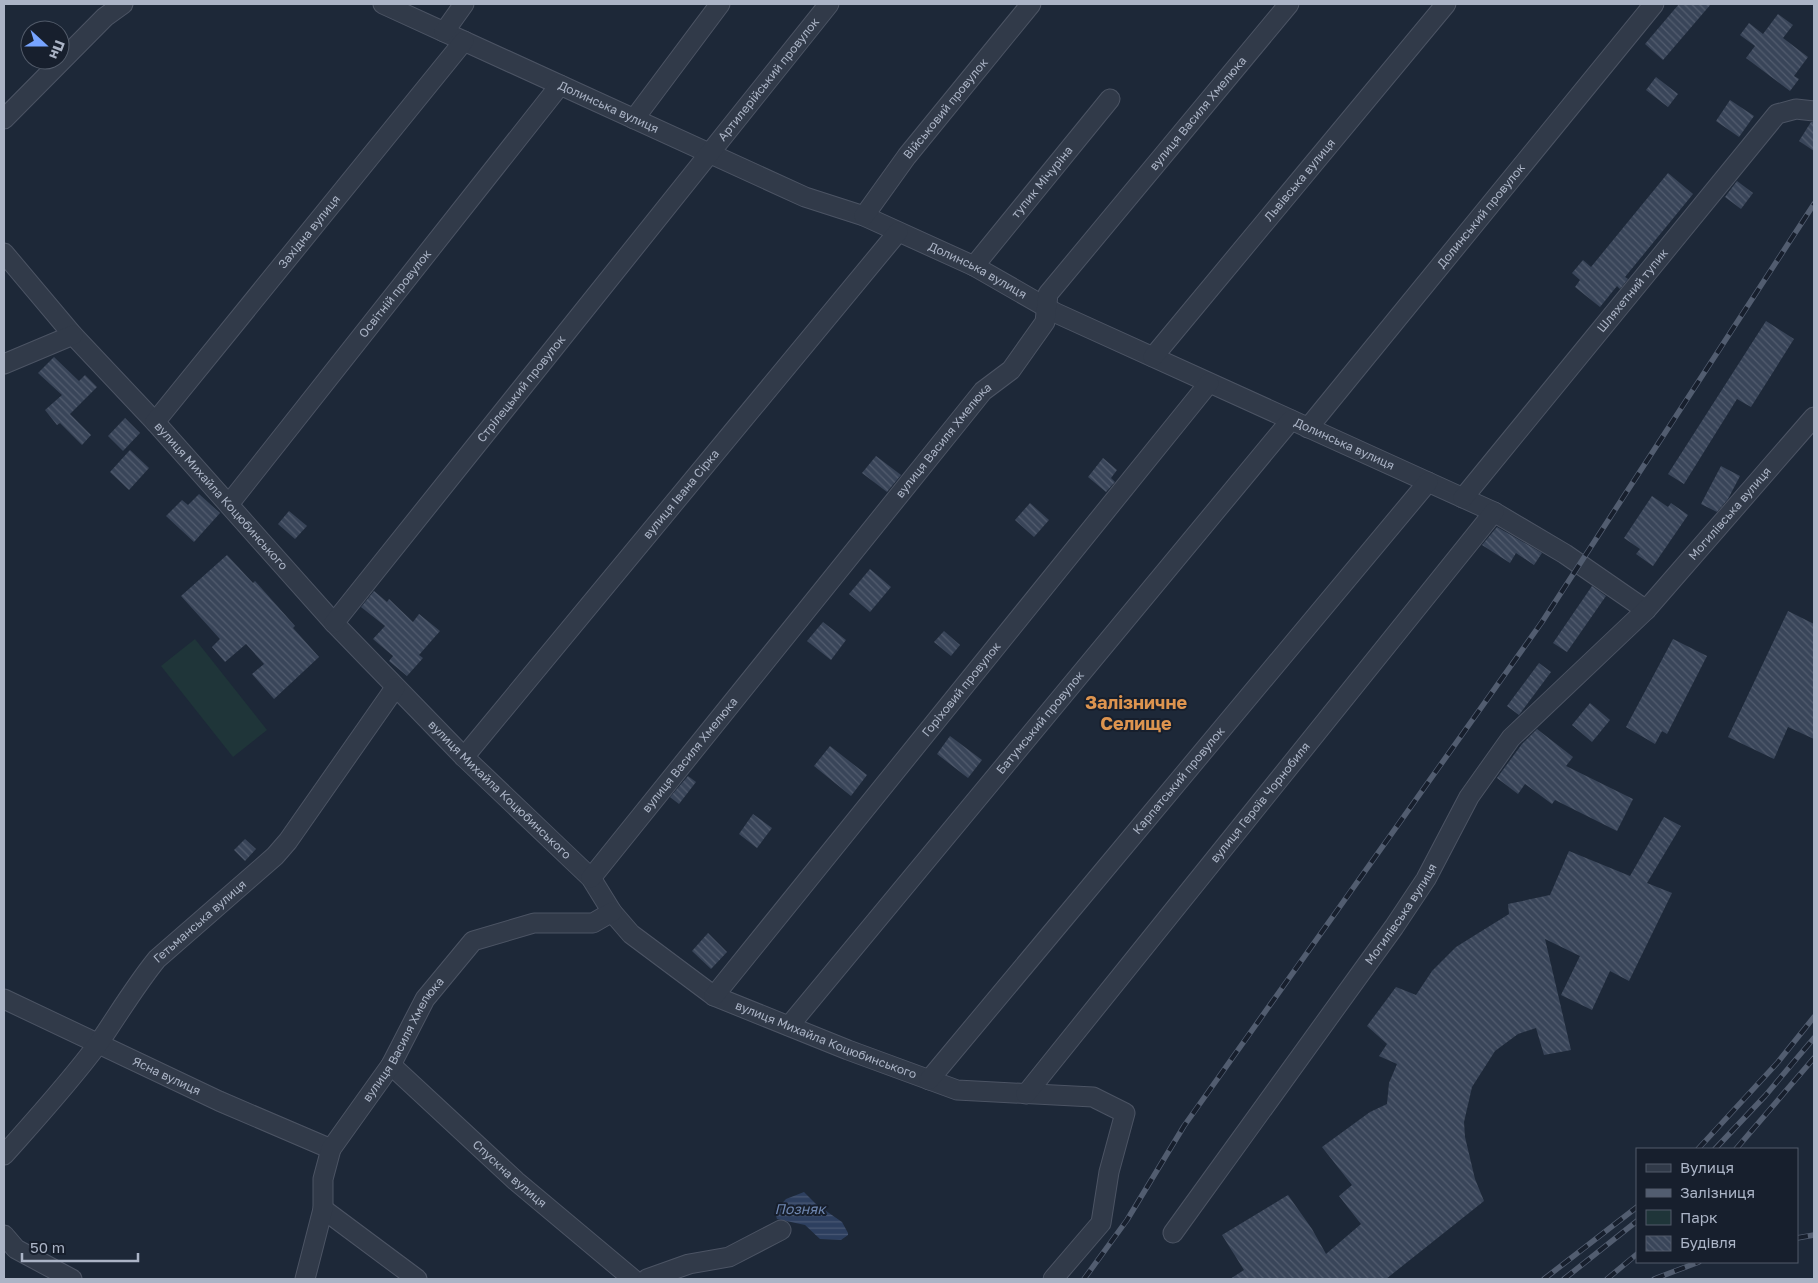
<svg xmlns="http://www.w3.org/2000/svg" width="1818" height="1283" font-family="'Golos Text',sans-serif">
<defs>
<pattern id="water-rules" width="6" height="5" patternUnits="userSpaceOnUse" patternTransform="scale(1.25)"><rect width="6" height="5" fill="#2d3f5f"/><path d="M0 2.5h6" fill="none" stroke="#495874"/></pattern>
<pattern id="building-back-hatch" width="6" height="6" patternUnits="userSpaceOnUse" patternTransform="scale(1.25)"><rect width="6" height="6" fill="#394559"/><path d="M-1 5l2 2M0 0l6 6M5-1l2 2" fill="none" stroke="#535d6f"/></pattern>
</defs>
<rect width="100%" height="100%" fill="#1d2838"/>
<path fill="#1f3539" d="M195,639l72,91 -34,27 -72,-91z"/>
<path fill="url(#water-rules)" d="M804,1192l12,12 26,18 6,11v2l-7,5 -21,-1 -15,-14 -28,-6 -2,-8 11,-12z"/>
<g fill="url(#building-back-hatch)">
<path d="M1679,4h32l-48,56 -18,-16z"/>
<path d="M1778,14l15,11 -10,13 25,19 -14,19 5,3 -9,12 -44,-33 9,-12 -15,-11 9,-12 14,11z"/>
<path d="M1656,77l22,17 -10,13 -22,-17z"/>
<path d="M1730,100l24,16 -15,21 -23,-16z"/>
<path d="M1811,122h3v29l-15,-10z"/>
<path d="M1668,173l25,21 -68,83 3,2 -8,10 -3,-3 -17,21 -25,-20 5,-7 -8,-7 11,-13 8,7z"/>
<path d="M1737,181l16,12 -12,16 -16,-12z"/>
<path d="M1766,321l28,18 -43,68 -14,-8 -53,85 -16,-10z"/>
<path d="M54,357l25,24 6,-6 12,12 -27,27 21,21 -9,10 -22,-22 -3,2 -12,-15 17,-15 -24,-22z"/>
<path d="M125,418l15,15 -17,18 -15,-15z"/>
<path d="M130,450l19,18 -20,22 -19,-18z"/>
<path d="M876,456l25,19 -14,17 -25,-19z"/>
<path d="M1103,458l14,12 -6,8 4,4 -9,10 -18,-15z"/>
<path d="M1721,466l19,10 -12,23 -11,13 -16,-8z"/>
<path d="M199,494l21,19 -26,29 -28,-26 16,-16 6,5z"/>
<path d="M1652,496l16,11 3,-4 17,12 -35,51 -17,-12 4,-5 -16,-11z"/>
<path d="M1030,503l19,17 -15,17 -19,-17z"/>
<path d="M289,511l18,15 -12,13 -17,-15z"/>
<path d="M1497,527l45,26 -8,12 -18,-12 -6,10 -28,-18z"/>
<path d="M227,555l26,28 2,-2 40,45 -2,2 26,29 -45,42 -22,-25 12,-10 -18,-20 -21,18 -13,-15 8,-8 -39,-43z"/>
<path d="M870,569l21,18 -21,25 -21,-18z"/>
<path d="M1592,586l14,10 -39,56 -14,-9z"/>
<path d="M374,591l13,11 2,-3 24,23 6,-8 21,17 -21,24 4,3 -16,18 -18,-15 4,-5 -20,-17 12,-13 -24,-19z"/>
<path d="M1788,611l26,13v115l-26,-12 -14,32 -46,-22z"/>
<path d="M823,622l23,18 -15,20 -24,-19z"/>
<path d="M944,631l16,14 -9,11 -17,-14z"/>
<path d="M1673,639l34,17 -40,78 -5,-3 -7,13 -29,-17z"/>
<path d="M1539,663l12,9 -32,43 -12,-9z"/>
<path d="M1590,703l20,17 -18,22 -20,-17z"/>
<path d="M1537,729l36,28 -7,9 67,33 -16,32 -62,-31 -3,4 -27,-20 -7,10 -21,-16 25,-34z"/>
<path d="M950,736l32,24 -14,18 -31,-24z"/>
<path d="M830,746l37,29 -16,21 -37,-30z"/>
<path d="M688,776l8,6 -17,22 -9,-7z"/>
<path d="M753,814l19,14 -15,20 -18,-14z"/>
<path d="M1664,817l17,9 -34,57 25,10 -43,88 -19,-10 -18,39 -31,-15 19,-39 -35,-17 26,111 -27,5 -8,-27 -18,6 -23,17 -23,36 -8,35 1,15 10,42 9,22 -98,78h-156l14,-9 -22,-35 66,-40 24,34 14,25 35,-30 -22,-28 13,-11 -30,-38 48,-35 17,-8 2,-21 8,-19 -18,-8 8,-12 -20,-18 29,-39 20,8 16,-24 24,-24 53,-33 -1,-10 42,-9 19,-44 61,25z"/>
<path d="M245,839l11,10 -11,12 -11,-11z"/>
<path d="M708,933l19,19 -16,17 -19,-18z"/>
</g>
<g fill="none" stroke-linecap="round" stroke-linejoin="round">
<defs>
<g id="street">
<path id="s1" d="M383,4l422,193 59,19 110,50 82,47 438,199 71,42 81,56"/>
<path d="M444,32l20,-28"/>
<path d="M4,119l101,-102 18,-13"/>
<path d="M634,119l86,-115"/>
<path id="s2" d="M864,216l43,-60 124,-152"/>
<path id="s3" d="M4,253l69,82 82,87 179,201 130,134 127,121 21,34 19,22 83,62 134,54 109,40 136,7 32,16 -16,59 -8,51 -48,56"/>
<path id="s4" d="M974,266l136,-167"/>
<path id="s5" d="M1153,357l293,-353"/>
<path d="M4,364l69,-29"/>
<path id="s6" d="M155,422l309,-381"/>
<path id="s7" d="M1308,428l346,-424"/>
<path id="s8" d="M1463,498l314,-384 19,-5 18,2"/>
<path id="s9" d="M229,504l331,-419"/>
<path id="s10" d="M334,623l495,-619"/>
<path id="s11" d="M464,757l434,-525"/>
<path id="s12" d="M591,878l392,-487 28,-21 34,-48 3,-28 241,-290"/>
<path id="s13" d="M714,996l495,-613"/>
<path id="s14" d="M4,999l215,102 112,48"/>
<path id="s15" d="M789,1026l502,-606"/>
<path id="s16" d="M391,1065l125,116 117,98"/>
<path id="s17" d="M929,1080l499,-598"/>
<path id="s18" d="M1026,1094l468,-582"/>
<path id="s19" d="M4,1155c32,-36 65,-72 94,-111 20,-29 37,-58 59,-85l118,-103 13,-15 107,-153"/>
<path d="M323,1209l94,70"/>
<path id="s20" d="M1173,1233l221,-306 32,-48 43,-82 42,-59 135,-128 168,-193"/>
<path d="M4,1235l12,14 56,30"/>
<path id="s21" d="M305,1279l18,-70v-30l8,-30 60,-84 34,-66 48,-58 61,-18h59l19,-11"/>
<path d="M647,1279l42,-15 40,-7 52,-27"/>
</g>
</defs>
<use href="#street" stroke="#4c5464" stroke-width="21"/>
<use href="#street" stroke="#313a49" stroke-width="19"/>
<defs>
<g id="rail">
<path d="M1698,1149l80,-87 36,-45"/>
<path d="M1715,1149l50,-53 49,-58"/>
<path d="M1736,1149l78,-91"/>
<path d="M1797,1238l17,-3"/>
<path d="M1084,1279l43,-59 57,-94 358,-504 272,-418"/>
<path d="M1544,1279l93,-72"/>
<path d="M1564,1279l73,-58"/>
<path d="M1607,1279l30,-25"/>
<path d="M1654,1279l45,-17"/>
</g>
</defs>
<use href="#rail" stroke="#525d70" stroke-width="5.5"/>
<use href="#rail" stroke="#171f2d" stroke-width="4" stroke-dasharray="11" stroke-linecap="butt"/>
</g>
<g text-anchor="middle" stroke-width="4" stroke-linejoin="round" paint-order="stroke">
<g font-size="12" fill="#abb4c6" stroke="#171f2d">
<text dy="4" stroke="none"><textPath href="#s10" startOffset="696">Артилерійський провулок</textPath></text>
<text dy="4" stroke="none"><textPath href="#s1" startOffset="248">Долинська вулиця</textPath></text>
<text dy="4" stroke="none"><textPath href="#s2" startOffset="135">Військовий провулок</textPath></text>
<text dy="4" stroke="none"><textPath href="#s12" startOffset="982">вулиця Василя Хмелюка</textPath></text>
<text dy="4" stroke="none"><textPath href="#s5" startOffset="230">Львівська вулиця</textPath></text>
<text dy="4" stroke="none"><textPath href="#s4" startOffset="108">тупик Мічуріна</textPath></text>
<text dy="4" stroke="none"><textPath href="#s7" startOffset="274">Долинський провулок</textPath></text>
<text dy="4" stroke="none"><textPath href="#s6" startOffset="245">Західна вулиця</textPath></text>
<text dy="4" stroke="none"><textPath href="#s1" startOffset="652">Долинська вулиця</textPath></text>
<text dy="4" stroke="none"><textPath href="#s8" startOffset="268">Шляхетний тупик</textPath></text>
<text dy="4" stroke="none"><textPath href="#s9" startOffset="268">Освітній провулок</textPath></text>
<text dy="4" stroke="none"><textPath href="#s10" startOffset="300">Стрілецький провулок</textPath></text>
<text dy="4" stroke="none"><textPath href="#s12" startOffset="562">вулиця Василя Хмелюка</textPath></text>
<text dy="4" stroke="none"><textPath href="#s1" startOffset="1058">Долинська вулиця</textPath></text>
<text dy="4" stroke="none"><textPath href="#s11" startOffset="341">вулиця Івана Сірка</textPath></text>
<text dy="4" stroke="none"><textPath href="#s3" startOffset="326">вулиця Михайла Коцюбинського</textPath></text>
<text dy="4" stroke="none"><textPath href="#s20" startOffset="914">Могилівська вулиця</textPath></text>
<text dy="4" stroke="none"><textPath href="#s13" startOffset="394">Горіховий провулок</textPath></text>
<text dy="4" stroke="none"><textPath href="#s15" startOffset="394">Батумський провулок</textPath></text>
<text dy="4" stroke="none"><textPath href="#s12" startOffset="158">вулиця Василя Хмелюка</textPath></text>
<text dy="4" stroke="none"><textPath href="#s17" startOffset="390">Карпатський провулок</textPath></text>
<text dy="4" stroke="none"><textPath href="#s3" startOffset="731">вулиця Михайла Коцюбинського</textPath></text>
<text dy="4" stroke="none"><textPath href="#s18" startOffset="374">вулиця Героїв Чорнобиля</textPath></text>
<text dy="4" stroke="none"><textPath href="#s20" startOffset="392">Могилівська вулиця</textPath></text>
<text dy="4" stroke="none"><textPath href="#s19" startOffset="306">Гетьманська вулиця</textPath></text>
<text dy="4" stroke="none"><textPath href="#s21" startOffset="265">вулиця Василя Хмелюка</textPath></text>
<text dy="4" stroke="none"><textPath href="#s3" startOffset="1151">вулиця Михайла Коцюбинського</textPath></text>
<text dy="4" stroke="none"><textPath href="#s14" startOffset="180">Ясна вулиця</textPath></text>
<text dy="4" stroke="none"><textPath href="#s16" startOffset="161">Спускна вулиця</textPath></text>
</g>
<g font-size="14" font-style="italic" fill="#7088b2" stroke="#171f2d">
<text x="800" y="1214">Позняк</text>
</g>
<g font-size="18" font-weight="bold" fill="#dd944f" stroke="#171f2d">
<text x="1136" y="709">Залізничне<tspan x="1136" dy="21">Селище</tspan></text>
</g>
</g>
<rect width="1818" height="1283" fill="none" stroke="#abb4c6" stroke-width="10"/>
<rect x="1636" y="1148" width="162" height="115" fill="#171f2d" stroke="#525b6a"/>
<rect x="1646" y="1164" width="25" height="8" fill="#313a49" stroke="#525b6a"/>
<text x="1680" y="1173" font-size="15" fill="#abb4c6">Вулиця</text>
<rect x="1646" y="1189" width="25" height="8" fill="#525d70" stroke="#525b6a"/>
<text x="1680" y="1198" font-size="15" fill="#abb4c6">Залізниця</text>
<rect x="1646" y="1210" width="25" height="15" fill="#1f3539" stroke="#525b6a"/>
<text x="1680" y="1223" font-size="15" fill="#abb4c6">Парк</text>
<rect x="1646" y="1236" width="25" height="15" fill="url(#building-back-hatch)" stroke="#525b6a"/>
<text x="1680" y="1248" font-size="15" fill="#abb4c6">Будівля</text>
<g transform="translate(45 45) rotate(111)"><circle r="24" fill="#171f2d" stroke="#525b6a"/>
<path d="M0-4L9 19L0 12L-9 19Z" fill="#77a4ff"/>
<text y="-8" font-size="14" font-weight="bold" text-anchor="middle" fill="#abb4c6">Пн</text>
</g>
<path d="M22 1253v8h116v-8" fill="none" stroke="#abb4c6" stroke-width="2.5"/>
<text x="30" y="1253" font-size="15" fill="#abb4c6" stroke="#171f2d" stroke-width="4" paint-order="stroke">50 m</text>
</svg>
